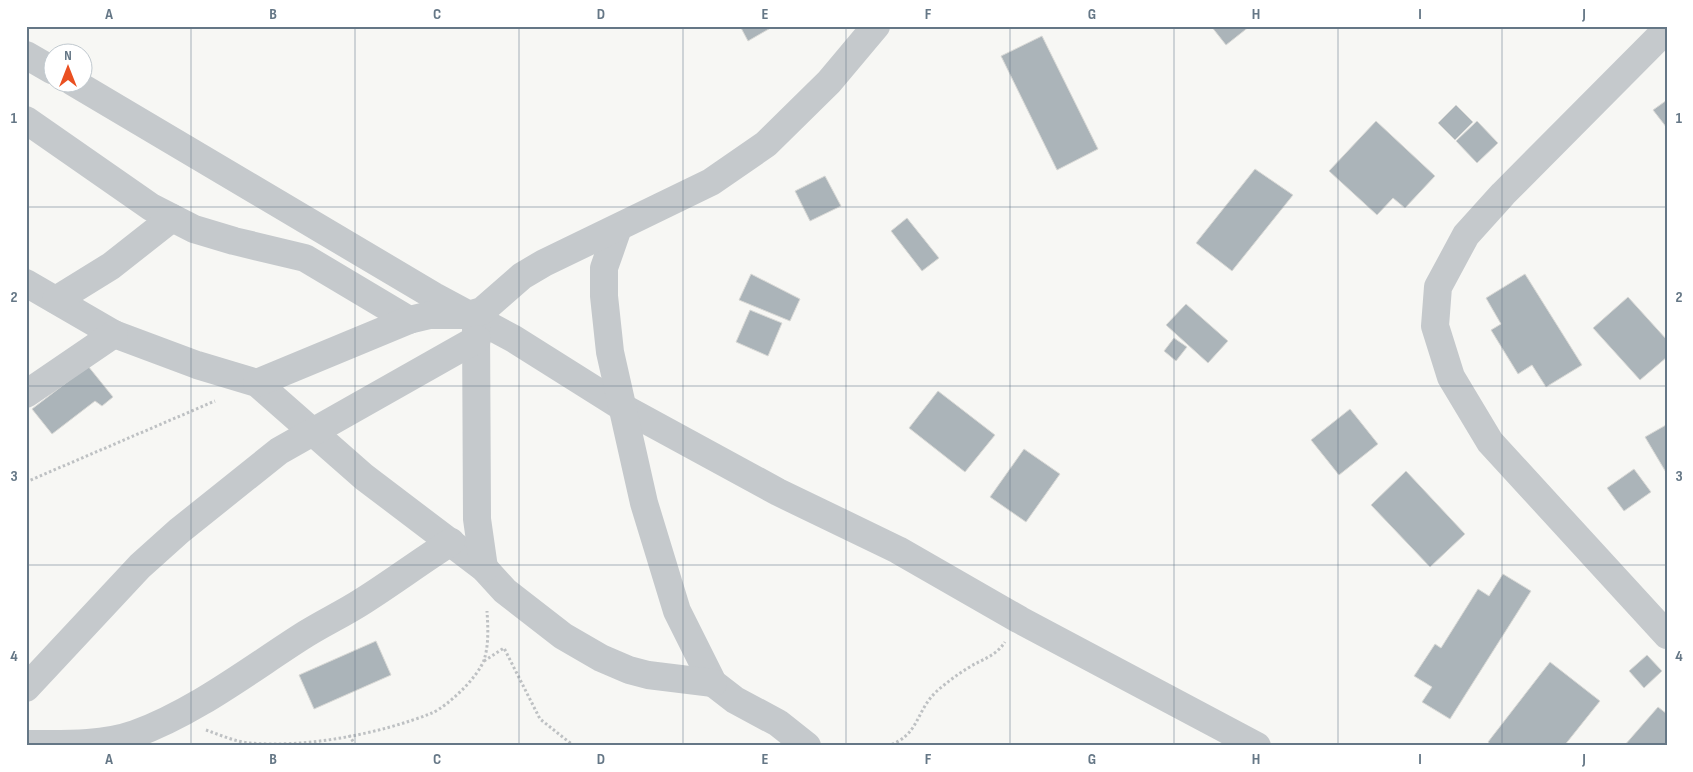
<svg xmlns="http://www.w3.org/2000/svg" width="1693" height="772" font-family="'Sofia Sans Condensed',sans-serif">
<rect width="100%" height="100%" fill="#f7f7f4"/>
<g fill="#abb4b9" stroke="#d9d9d6">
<path d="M740,26h34l-26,15z"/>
<path d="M1211,26h39l-24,19z"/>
<path d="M1042,36l56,113 -41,21 -56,-114z"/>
<path d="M1667,100v28l-14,-18z"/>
<path d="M1456,105l17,17 -18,18 -17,-17z"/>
<path d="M1376,121l59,55 -30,32 -12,-10 -16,17 -48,-44z"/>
<path d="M1477,121l21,22 -21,20 -21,-22z"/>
<path d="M1255,169l38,26 -61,76 -36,-28z"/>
<path d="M825,176l16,30 -31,15 -15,-30z"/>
<path d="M907,218l32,40 -17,13 -31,-40z"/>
<path d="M751,274l49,25 -10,22 -51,-21z"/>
<path d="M1525,274l57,91 -36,22 -14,-22 -14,9 -27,-44 10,-6 -15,-26z"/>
<path d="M1628,297l39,43v17l-27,23 -47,-52z"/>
<path d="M1186,304l42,37 -20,22 -42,-38z"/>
<path d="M750,310l32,13 -14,33 -32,-14z"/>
<path d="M1174,338l13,9 -11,14 -12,-10z"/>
<path d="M88,366l25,31 -11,9 -7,-5 -43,33 -20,-25z"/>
<path d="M938,391l57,44 -30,37 -56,-44z"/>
<path d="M1350,409l28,35 -39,31 -28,-35z"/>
<path d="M1666,425l1,1v48l-22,-37z"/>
<path d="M1024,449l36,25 -34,48 -36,-25z"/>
<path d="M1634,469l17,23 -27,19 -17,-23z"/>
<path d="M1406,471l59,63 -35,33 -59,-62z"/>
<path d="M1503,574l28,17 -81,128 -28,-17 10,-15 -18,-11 21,-32 6,4 37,-59 11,7z"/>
<path d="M376,641l15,34 -77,34 -15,-34z"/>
<path d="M1647,655l15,16 -18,17 -15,-17z"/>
<path d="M1550,662l50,39 -36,45h-71l-5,-4z"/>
<path d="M1658,707l9,7v32h-43z"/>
</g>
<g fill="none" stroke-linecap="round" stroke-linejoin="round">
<g stroke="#bec1c3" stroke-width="3" stroke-dasharray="2.5 2.5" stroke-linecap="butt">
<path d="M26,482l189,-81"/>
<path d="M484,661l20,-13 36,71 34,27"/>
<path d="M206,730c14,5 30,12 44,13 56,5 129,-9 182,-30 16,-7 46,-36 52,-53 5,-15 4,-33 3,-49"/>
<path d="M349,735l7,11"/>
<path d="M887,746c33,-10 28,-35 50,-55 9,-8 21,-17 31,-23 14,-9 27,-11 37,-26"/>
</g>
<g stroke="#c5c9cc" stroke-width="28">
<path d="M1667,29l-164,165 -37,41 -28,52 -3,39 16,51 39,65 177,193"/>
<path d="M26,55l26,15"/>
<path d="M73,82l361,214 80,43 108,68 156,85 120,58 122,70 237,126"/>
<path d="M26,120l125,87 43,22 40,12 71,17 104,62"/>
<path d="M618,228l-14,40v28l6,56 34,151 33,108 36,72 22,17 43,23 29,23"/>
<path d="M26,283l88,51 83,31 60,18 107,94 120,91 21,23 58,45 38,22 28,12 19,5 65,8"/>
<path d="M56,300l55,-34 61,-48"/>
<path d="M476,323l1,196 7,49"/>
<path d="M257,383l152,-63 21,-5h39l13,-4 40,-35 22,-13 167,-81 55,-38 63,-62 47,-56"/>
<path d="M26,394l88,-60"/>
<path d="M26,688l114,-122 39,-35 100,-80 198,-112"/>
<path d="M26,744c35,0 75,2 109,-10 60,-22 113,-63 166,-97 20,-13 42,-23 62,-36 30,-19 58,-40 88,-59"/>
</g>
</g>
<path fill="none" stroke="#657786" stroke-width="1" stroke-opacity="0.55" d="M191,26v720M355,26v720M519,26v720M683,26v720M846,26v720M1010,26v720M1174,26v720M1338,26v720M1502,26v720M26,207h1641M26,386h1641M26,565h1641"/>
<rect width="1693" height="772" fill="none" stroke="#ffffff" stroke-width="55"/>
<g transform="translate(68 68)"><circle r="24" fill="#ffffff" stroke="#c1c9cf"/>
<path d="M0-4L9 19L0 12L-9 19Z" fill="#ea5021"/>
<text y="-8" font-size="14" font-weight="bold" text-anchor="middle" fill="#657786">N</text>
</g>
<rect x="28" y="28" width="1638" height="716" fill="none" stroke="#657786" stroke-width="2"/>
<g font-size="16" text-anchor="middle" font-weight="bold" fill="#657786">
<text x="109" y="19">A</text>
<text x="273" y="19">B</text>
<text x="437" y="19">C</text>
<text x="601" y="19">D</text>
<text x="765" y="19">E</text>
<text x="928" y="19">F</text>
<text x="1092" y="19">G</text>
<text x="1256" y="19">H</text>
<text x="1420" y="19">I</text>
<text x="1584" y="19">J</text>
<text x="14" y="123">1</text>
<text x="1679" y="123">1</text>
<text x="14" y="302">2</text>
<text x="1679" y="302">2</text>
<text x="14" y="481">3</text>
<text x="1679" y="481">3</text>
<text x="14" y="661">4</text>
<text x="1679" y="661">4</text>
<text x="109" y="764">A</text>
<text x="273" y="764">B</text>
<text x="437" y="764">C</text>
<text x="601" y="764">D</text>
<text x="765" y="764">E</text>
<text x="928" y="764">F</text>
<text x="1092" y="764">G</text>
<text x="1256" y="764">H</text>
<text x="1420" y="764">I</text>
<text x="1584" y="764">J</text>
</g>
</svg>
